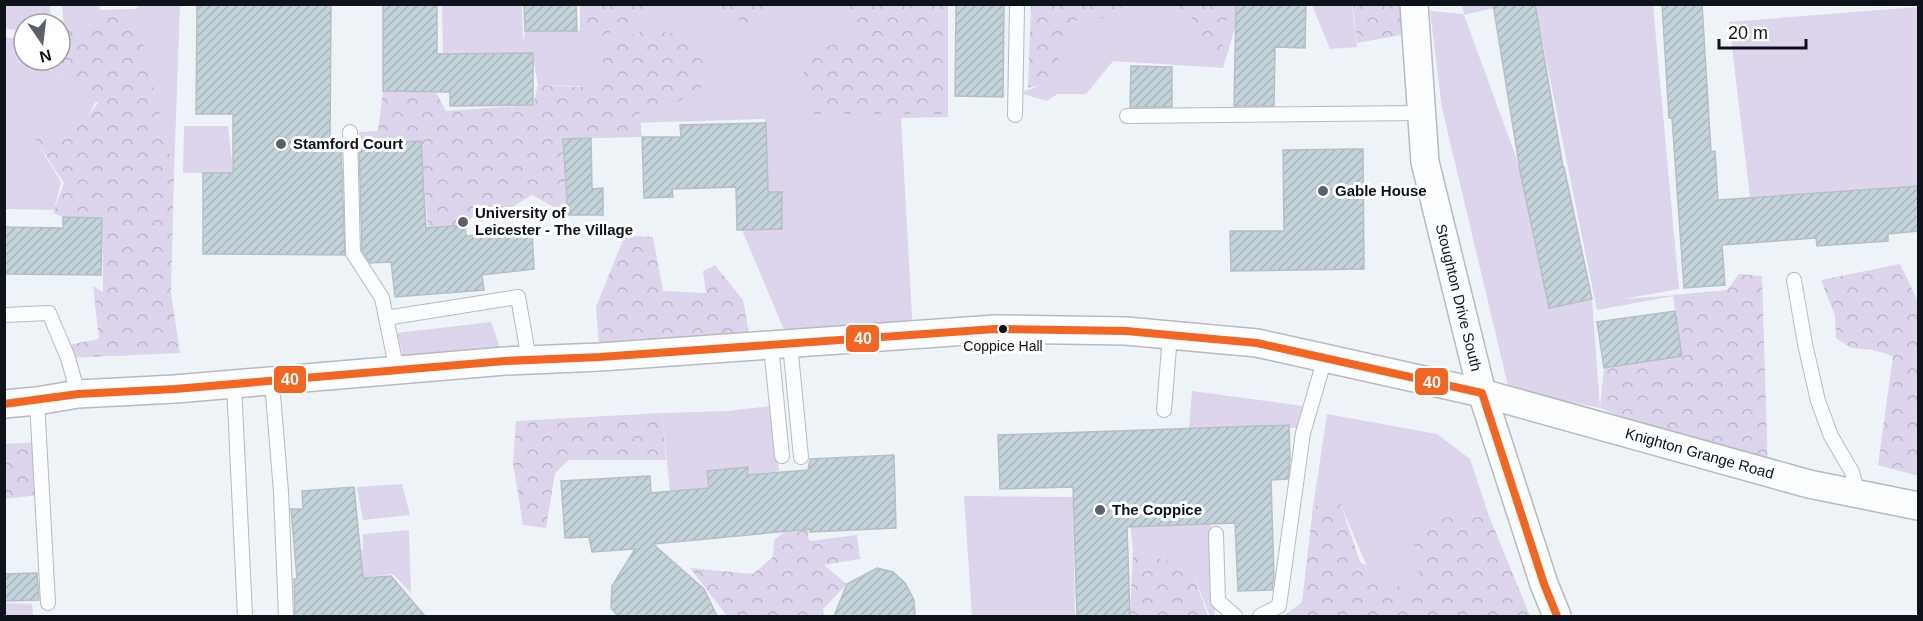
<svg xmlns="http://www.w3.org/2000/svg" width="1923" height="621" font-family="Arial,sans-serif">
<defs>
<pattern id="forest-crowns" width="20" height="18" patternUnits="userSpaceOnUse" patternTransform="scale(1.5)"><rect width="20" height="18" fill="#dcd5ec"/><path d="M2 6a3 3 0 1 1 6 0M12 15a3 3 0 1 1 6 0" fill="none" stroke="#bcb6ca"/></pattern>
<pattern id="building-hatch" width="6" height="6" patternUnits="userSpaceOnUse" patternTransform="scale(1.5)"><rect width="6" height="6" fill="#c4d3da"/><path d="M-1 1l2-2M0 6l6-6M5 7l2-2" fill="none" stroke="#a7b4ba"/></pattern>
</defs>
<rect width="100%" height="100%" fill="#eef3f8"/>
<g fill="#dcd5ec">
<path d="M4,5h46l1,19h-27v8l-19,-4z"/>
<path d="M62,5h37l1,5 -11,17 -25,1z"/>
<path d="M140,5h40l-6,167 -39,-163z"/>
<path d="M442,5h80l1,39 2,-13h55v-26h368v112l-47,1 12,217 -123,9 -48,-114 40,-2v-36h-14l-3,-73 -167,5 -18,-38 -42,-1 -6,-32 -89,3z"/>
<path d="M1122,5h120l-19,63 -110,-7 -27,33h-29l-10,7 -27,-8 30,-12 21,-59 50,-6z"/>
<path d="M1312,5h40l5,42 -27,2z"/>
<path d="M1462,5h45l-43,10 55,150 30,143 43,-9 8,109 -91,-18 -67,-282 -12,-97 34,3z"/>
<path d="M1535,5h118l26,284 -56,10 56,-4 -82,15z"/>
<path d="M1918,7v179l-168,11 -21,-175z"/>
<path d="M4,37l20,2v21h16v3l56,38 -9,17 -52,21 26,43 -7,28 -49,-1z"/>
<path d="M184,126h44l5,47h-50z"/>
<path d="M491,322l14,39 -99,5 -9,-33z"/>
<path d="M1192,391l118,16 -6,21h-115z"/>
<path d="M771,406l8,65 -32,4v-8l-40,4 2,17 -17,1 1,10 -22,3 -9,-89 66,-2z"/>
<path d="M1327,414l110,20 33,25 19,57 -54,2 -12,82 -56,-33 -28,-67 -26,7z"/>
<path d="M1125,479l86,45 7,72 -4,20h-4l-19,-47 -58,-20z"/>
<path d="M402,484l8,31 -47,5 -6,-33z"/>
<path d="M964,496l109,1 2,119h-103z"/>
<path d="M409,530l2,63 -18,-19 -41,5 -4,-24 15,-5v-16z"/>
<path d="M5,603l27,1 1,12h-28z"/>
</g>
<g fill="url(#forest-crowns)">
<path d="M586,5v-1l68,1 -8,11 -59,27z"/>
<path d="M704,5h70l-16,23 -47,-18z"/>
<path d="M846,5h99l-1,109h-131l-12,-31 8,-29 44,-18z"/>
<path d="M1031,5h91l-1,11 -50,6 -21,60 -22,6z"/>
<path d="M1177,5h51l-8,60 -29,-48 -23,2z"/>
<path d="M1353,5h61l2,27 -59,11z"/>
<path d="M135,9l39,163 -3,121 9,60 -112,5 -5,-12 36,-7 -6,-53 10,6 -1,-74 -39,-1 -10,-4 11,-30 -29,-44 52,-21 11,-15 -58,-41v-2h20v-32l29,-1 11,-17z"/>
<path d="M646,30l48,6 16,32 -8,19 -34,21h-29l3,29 -79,2 5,76 -36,-20 -25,15 -27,-1 -15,16 -37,3 -7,-86 -61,3 -1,-13 19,-1 5,-40 53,1 10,19 87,-6 5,-20 66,3 -2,-41z"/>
<path d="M625,235l28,2 10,54 43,2 -3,-22 12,-6 28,35 8,43 -151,14 -4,-50z"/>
<path d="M1900,264l17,35h1v177l-40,-11 15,-109 -20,-6 -22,-2 -15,-10 -1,-22 -14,-36z"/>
<path d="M1739,274l23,2 6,196 -168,-64 4,-40 77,-12 -8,-61 54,-5z"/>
<path d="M662,413l4,47h-97l-14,13 -9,55 -23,-3 -10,-62 3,-42z"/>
<path d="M35,442l4,53 -34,4v-55z"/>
<path d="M1339,499l21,63 63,38 -9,-58 21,-24 54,-2 41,100h-246l18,-14 11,-95z"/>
<path d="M809,519l-1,18 2,4 47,-6 3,24 -36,6 23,19 -24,25 1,7h-97l-37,-48 63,6 20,-17 1,-17 20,-15z"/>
<path d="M1133,549l58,20 17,47h-78z"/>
</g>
<g fill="url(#building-hatch)" stroke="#b8bfc3" stroke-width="1.5">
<path d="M197,4h134l-1,142h11l4,109 -142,-1v-81h30v-59h-37z"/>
<path d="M383,4h54v50l96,-1v52l-83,1v-14l-67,-1z"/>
<path d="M524,4h52l1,27h-52z"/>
<path d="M956,4h48l-1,93 -48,-1z"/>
<path d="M1236,4h70l-1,44 -30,-1 -1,59h-40z"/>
<path d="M1493,4h42l28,163h1l28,132 -43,9 -28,-132z"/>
<path d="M1662,4h40l9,148 4,-1 3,49 200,-14v45l-30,3v7l-71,5 -1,-8 -94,7 3,40 -41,3 -12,-170h-3z"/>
<path d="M1131,66l41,1v40h-42z"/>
<path d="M766,123l2,69h14v37l-45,1 -1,-43 -64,2 1,8 -29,1 -2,-61h39l-1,-12z"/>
<path d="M591,138l1,51 11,-1v27h-35l-5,-76z"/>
<path d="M421,141l5,87 39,-3 1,11 66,-6 2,39 -52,6 2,15 -89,7 -4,-35 -21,1 -8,-13 -3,-105z"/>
<path d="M1363,149l1,120 -133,2 -1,-40h54l-1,-81z"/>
<path d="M63,217l39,1 -1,57 -97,-1v-47l59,1z"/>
<path d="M1675,311l7,45 -78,12 -7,-46z"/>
<path d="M1289,425l1,34 -2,20 -17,1 3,95 -2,15 -34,1 -3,-68 -108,4 3,89h-53l-4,-129 -73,2 -2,-54z"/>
<path d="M894,455l2,73 -86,4v-3l-157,15 51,45 13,27h-99l-7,-8 1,-22 23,-37 -43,3 -3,-15 -24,1 -4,-57 89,-5 1,17 58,-5 -2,-17 41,-4 -1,8 61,-5 2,-11z"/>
<path d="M354,487l9,91 28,-2 34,40h-130l-1,-37h3l-6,-70h12l-1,-18z"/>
<path d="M877,568l16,4 12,11 9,17 1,16h-81l13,-32z"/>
<path d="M37,573l2,27 -35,1v-27z"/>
</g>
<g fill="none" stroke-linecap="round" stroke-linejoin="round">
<defs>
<g id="service">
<path d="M1015,115l2,-107"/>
<path d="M1127,116l295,-3"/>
<path d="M350,132l3,121 29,45 15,73"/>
<path d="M1794,280l11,64 13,57 13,35 21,36 6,22"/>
<path d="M4,315l45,-2 19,45 10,36"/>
<path d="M386,318l132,-21 11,63"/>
<path d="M790,344l11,113"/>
<path d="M771,346l11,110"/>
<path d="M272,382l9,110 5,124"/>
<path d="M234,384l11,232"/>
<path d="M37,401l11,202"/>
<path d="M1164,410l6,-75"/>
<path d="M1216,534l2,67 17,15"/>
<path d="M1260,616l19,-10 24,-173 22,-75"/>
</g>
<g id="minor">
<path id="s1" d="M1414,4l11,158 57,231 62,191 13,32"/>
<path id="s2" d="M4,404l33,-3 41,-7 97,-5 330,-28 95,-4 395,-28 131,2 131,12 225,50 327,91 109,22"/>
</g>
</defs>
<use href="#service" stroke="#b6bbc0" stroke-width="16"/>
<use href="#minor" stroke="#b6bbc0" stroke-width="30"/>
<use href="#service" stroke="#fcfdfe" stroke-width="14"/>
<use href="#minor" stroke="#fcfdfe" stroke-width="27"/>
<defs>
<path id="bus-1" d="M4,404l74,-10 97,-5 330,-28 95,-4 395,-28 131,2 131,12 225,50 62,191 13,32"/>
</defs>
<use href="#bus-1" stroke="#fff" stroke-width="12"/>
<use href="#bus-1" stroke="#f26522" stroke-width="8"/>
</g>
<g fill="#5c6167" stroke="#fff" stroke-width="2">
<circle cx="281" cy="144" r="6"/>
<circle cx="1323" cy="191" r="6"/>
<circle cx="463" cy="222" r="6"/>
<circle cx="1100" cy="510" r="6"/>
</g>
<circle fill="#0e1319" stroke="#fff" stroke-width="2" cx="1003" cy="329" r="5"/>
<g text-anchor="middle" stroke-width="6" stroke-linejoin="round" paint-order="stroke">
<g font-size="14" fill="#0e1319" stroke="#fff">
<text x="1003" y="351">Coppice Hall</text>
</g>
<g font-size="15" font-weight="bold" fill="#0e1319" stroke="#fff" text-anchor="start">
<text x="293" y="149">Stamford Court</text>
<text x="1335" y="196">Gable House</text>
<text x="475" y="218">University of<tspan x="475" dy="17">Leicester - The Village</tspan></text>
<text x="1112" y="515">The Coppice</text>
</g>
<g font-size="15" fill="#0e1319" stroke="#fff">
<text dy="5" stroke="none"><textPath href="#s1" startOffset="298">Stoughton Drive South</textPath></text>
<text dy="5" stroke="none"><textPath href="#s2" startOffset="1713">Knighton Grange Road</textPath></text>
</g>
</g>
<g stroke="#fff" stroke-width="2">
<rect x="845" y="324" width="35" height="29" rx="6" fill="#f26522"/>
<rect x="273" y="365" width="34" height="29" rx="6" fill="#f26522"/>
<rect x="1414" y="367" width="35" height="29" rx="6" fill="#f26522"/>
</g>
<g font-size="16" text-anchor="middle" font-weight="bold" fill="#fff">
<text x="863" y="344">40</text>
<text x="290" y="385">40</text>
<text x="1432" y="388">40</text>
</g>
<rect width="1923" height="621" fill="none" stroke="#0e1319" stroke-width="12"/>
<g transform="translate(42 42) rotate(166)"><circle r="28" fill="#ffffff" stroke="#9fa1a3" stroke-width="1.5"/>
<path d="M0-4.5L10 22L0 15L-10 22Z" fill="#5c6167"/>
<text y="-9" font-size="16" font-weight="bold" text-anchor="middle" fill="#0e1319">N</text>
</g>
<path d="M1719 39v9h87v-9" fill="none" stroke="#0e1319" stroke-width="3"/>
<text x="1728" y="39" font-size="18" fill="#0e1319" stroke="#ffffff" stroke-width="4.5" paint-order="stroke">20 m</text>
</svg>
